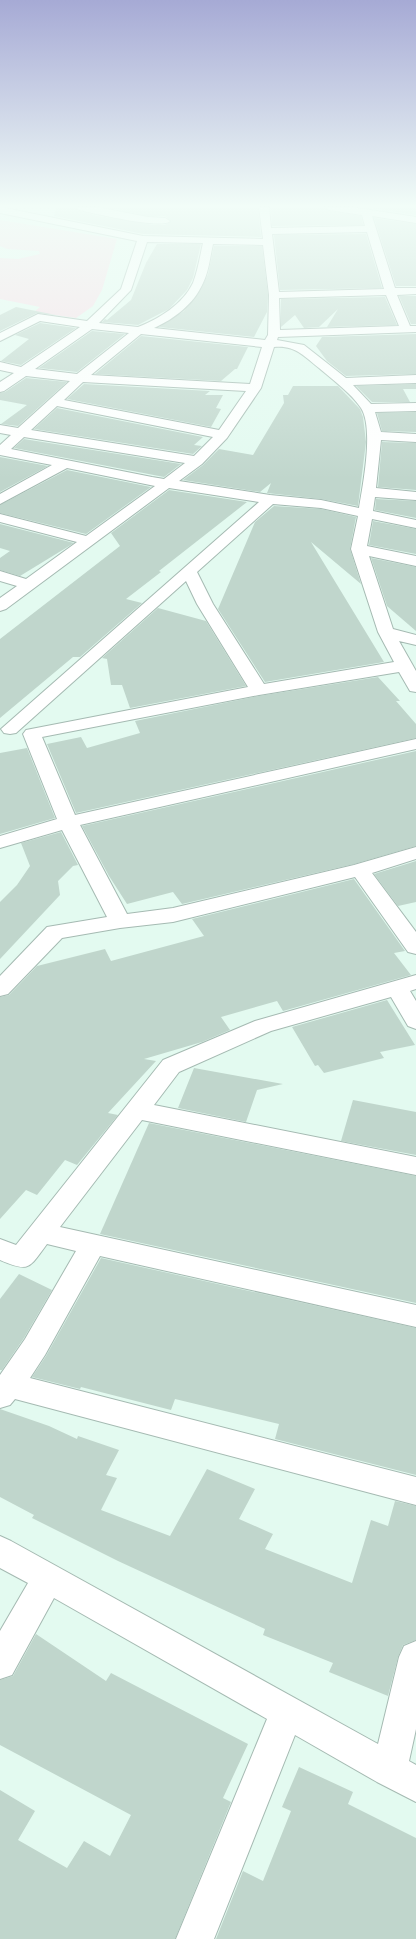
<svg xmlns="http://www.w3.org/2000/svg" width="416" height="1939" font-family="'DejaVu Sans',sans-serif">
<rect width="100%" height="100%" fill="#e3faf0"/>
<path fill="#f8dce6" d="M0,220l117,19 -15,51 -9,16 -17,12 -42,-6 6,-5 -40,-8v-41l18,1 22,-5 -1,-3 -32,-2 -7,-3z"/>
<g fill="#c0d6cc">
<path d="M56,207h18l5,4 19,5 56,9h11l6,-4 -6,-5h-17l-41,-9h151l3,30 -118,-3 -89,-18z"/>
<path d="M271,207h53l5,4 32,5 2,9 -91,1z"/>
<path d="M364,207h52v8z"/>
<path d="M374,218l42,6v62h-20z"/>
<path d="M366,234l16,54 -102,2 -6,-55z"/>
<path d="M157,244h44l-8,34 -6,12 -18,19 -31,16 -36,-3 3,-3 2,1 24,-20 15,-37z"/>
<path d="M214,246h48l6,49 -1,17 -13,25 -95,-10 25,-16 16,-20 8,-17z"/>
<path d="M399,296h17v28h-5z"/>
<path d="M385,297l12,28 -70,2 11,-18 -19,18 -15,1 -9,-13 -14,12v-28z"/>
<path d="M16,307l40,8 -19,-2 -37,18v-16z"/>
<path d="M40,323l36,5 -55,37 -20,-4 28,-22 -14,-4z"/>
<path d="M92,331l33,3 -48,38 -38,-4z"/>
<path d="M416,334v40l-70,2 -19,-15 -11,-15 6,-9z"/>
<path d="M141,336l107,11 -11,22h-2l-14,12 -126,-7z"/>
<path d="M26,378l41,4 -49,44 -17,-2 26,-19 -27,-5v-7l5,-1z"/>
<path d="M84,384l126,7 -5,4h18l-7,13 5,1 -10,18 -144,-28z"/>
<path d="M416,384v5h-13l7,13h-38l-16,-16z"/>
<path d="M293,386h45l22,23 3,8 3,25 -8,64 -37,-7 -54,-6 4,-10 -11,9 -77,-12 20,-15 16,-16 34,6 31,-52 -1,-8h5z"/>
<path d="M57,408l146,29 -9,8 8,1 -9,8 -159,-25z"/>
<path d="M416,412v20l-34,-1 -5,-18z"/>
<path d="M24,439l157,25 -17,13 -150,-29z"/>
<path d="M382,442l34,1v47l-38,-3z"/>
<path d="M0,457l48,9 -48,26z"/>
<path d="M67,470l84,17 -65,47 -86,-21v-8z"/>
<path d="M169,490l78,12 -88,69 2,1 -35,27 16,4 -62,54h-7l-73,61v-79l120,-93 -9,-13z"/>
<path d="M376,499l40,2v17l-41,-8z"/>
<path d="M274,506l47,3 35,8 -6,32 11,35 -50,-42 73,120 -119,20 -47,-73 37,-87z"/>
<path d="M373,521l43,8v25l-47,-9z"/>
<path d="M0,524l74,19 -54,33 -20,-6v-12l10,-7 -10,-3z"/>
<path d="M371,558l45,9v64l-29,-25z"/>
<path d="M158,608l48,13 40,65 -116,22 -8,-23h-11l-4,-26 -5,-1z"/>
<path d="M378,677l22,24h-4l20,23v14l-340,75 -29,-69 34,-7 6,11 53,-15 -5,-12 124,-25z"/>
<path d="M27,748l28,70 -55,16v-81z"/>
<path d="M416,751v95l-62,18 -172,40 -9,-12 -46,12 -18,-28 -27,-50z"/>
<path d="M61,832l17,33 -5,1 -15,15 2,14 -60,64v-57l17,-17 13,-19 -9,-23z"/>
<path d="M416,861v41l-18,4 -24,-32z"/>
<path d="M354,879l51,72 -11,2 17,22 -128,36 -6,-10 -56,16 9,13 -28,12 -58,17 12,2 -48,52 10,2 -41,50 -12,-5 -28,35 -11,-5 -26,29v-222l9,-2 28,-29 68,-17 6,12 93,-25 -12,-17z"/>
<path d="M387,1000l28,45 -35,7 4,6 -60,15 -6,-8 -3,1 -23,-39z"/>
<path d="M194,1068l89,16 -26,6 -11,32 -68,-14z"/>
<path d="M353,1100l63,12v43l-75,-14z"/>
<path d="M149,1123l267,53v127l-316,-69z"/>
<path d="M101,1258l315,70v147l-141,-36 4,-15 -104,-25 -4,11 -90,-23 -1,2 -48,-12 14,-21z"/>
<path d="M19,1274l33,16 -28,48 -22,32h-2v-71z"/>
<path d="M0,1409l49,17 28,13 1,-3 41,14 -13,25 11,3 -16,32 69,26 37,-67 48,20 -16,30 34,15 -8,15 87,34 19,-63 17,6 7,-25 21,5v134l-13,5 -5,12 -10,39 -59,-24 4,-9 -70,-28 2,-6 -147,-68 -86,-43 2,-3 -34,-18z"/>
<path d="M36,1634l70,47 5,-8 137,71 -25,54 8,4 -56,137h-175v-149l35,21 -17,29 49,28 17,-27 26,15 21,-41 -131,-70v-65l13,-4z"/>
<path d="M299,1767l54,25 -5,12 68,34v101h-200l27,-68 20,10 28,-70 -9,-4z"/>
</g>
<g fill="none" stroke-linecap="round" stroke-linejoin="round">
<defs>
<g id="minor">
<path d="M0,207l143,29 120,3 -4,-32h10l2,21 94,-2 -3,-11 -33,-5 -4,-3h26l65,10v6l-44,-7 23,72h21v6l-19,1 13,31h6v6l-138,5 -1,3 27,5 42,33 70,-3v8l-63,2 18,19 45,-1v8l-41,1 6,20 35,2v8l-35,-2 -5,48 40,4v8l-41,-3 -2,14 43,9v8l-44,-9 -5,27 49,10v10l-47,-10 24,73 23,6v10l-17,-4 17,30v21l-6,-1 -11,-19 -140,23 -217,42 33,78 341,-76v10l-336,76 47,89 46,-6 181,-43 62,-18v12l-44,14 44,59v22l-8,-2 -53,-75 -182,45 -53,6 -58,10 -54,56 -8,2v-20l47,-49 60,-10 -45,-87 -62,18v-12l57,-17 -34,-85 3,-4 222,-43 -51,-83 -11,-23 -170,152 -6,1 -6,-1 -3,-4 258,-227 -90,-14 -163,121 -6,2v-13l17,-12 -17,-5v-10l26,8 51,-37 -77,-20v-8l86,22 69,-50 -88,-18 -67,36v-10l52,-29 -52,-10v-10l11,-10 -11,-2v-8l18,3 52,-47 -44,-5 -22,15 -4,1v-10l14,-9 -14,-3v-8l21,5 59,-40 -40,-6 -40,20v-8l38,-19 49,7 34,-32 16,-48 -137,-28zM367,232l17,57 -105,3 -7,-58zM147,242l56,1c-3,13 -5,27 -10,40 -10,21 -34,36 -55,44l-39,-4 32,-33zM213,244l50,1 6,50 -1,40 -3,5 -111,-12c20,-9 40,-24 49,-45 6,-12 7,-26 10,-39zM386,295l13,31 -119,4 -1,-32zM92,329l37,4 -52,41 -42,-5zM141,334l121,13 -12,37 -159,-9zM274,347c21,-2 30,9 45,21 14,12 32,25 42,40 13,20 2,76 -2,100l-38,-8 -51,-5 -91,-14 23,-17 25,-26 34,-50zM83,382l163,9 -27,39 -155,-30zM57,406l156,31 -19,19 -163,-26zM24,437l161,26 -21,16 -12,-2 -141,-28zM273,504l48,4 37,8 -7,33 27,83 16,30 -130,22 -51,-80 -16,-32z"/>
<path d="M75,207h22l51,10 17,1 5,3c-8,9 -77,-8 -91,-11z"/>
<path d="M416,975v14l-6,2 6,10v28l-8,-3 -17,-29 -120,34 -92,41 -25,33 262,52v18l-274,-55 -82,107 356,78v22l-316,-71 -55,99 -15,23 386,99v28l-401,-106 -5,6 -10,3v-33l25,-36 51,-88 -29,-7c-18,24 -17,29 -47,16v-21l16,6 147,-185 92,-39z"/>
<path d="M0,1536l11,5 367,203 21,-87 5,-11 12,-5v88l-7,32 7,4v37l-39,-20 -82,-47 -81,204h-38l91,-220 -213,-121 -42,77 -12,4v-48l28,-48 -28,-15z"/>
</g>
</defs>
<use href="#minor" stroke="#a5bab2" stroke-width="2"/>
<use href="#minor" fill="#fff" fill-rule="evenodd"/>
</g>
<linearGradient id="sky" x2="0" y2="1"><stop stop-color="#a6aad5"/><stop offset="0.43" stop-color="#f2fdf8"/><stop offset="1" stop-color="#f2fdf8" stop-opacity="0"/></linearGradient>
<rect width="416" height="479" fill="url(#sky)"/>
</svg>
